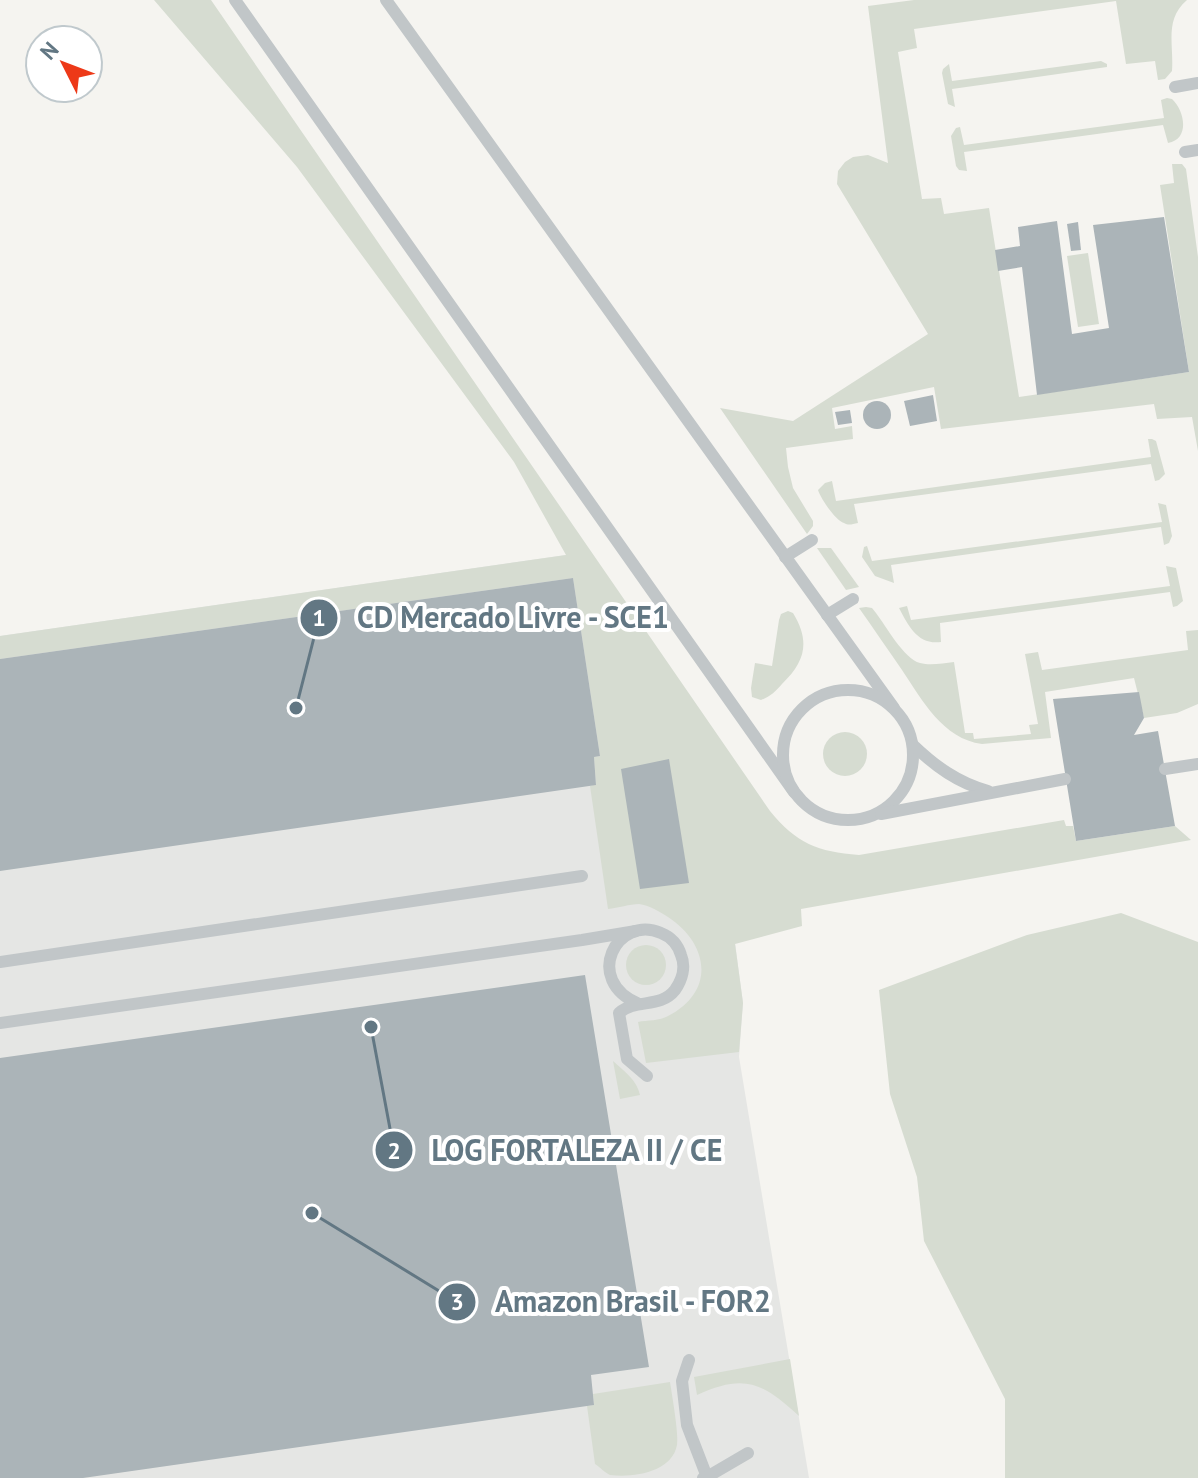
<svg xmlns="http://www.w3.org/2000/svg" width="1198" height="1478" font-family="'PT Sans',sans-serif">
<rect width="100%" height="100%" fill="#f5f4f0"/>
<path fill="#e5e6e4" d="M566,555l155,281 22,167 -4,54 70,421h-809v-842z"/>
<g fill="#d6dcd1">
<path d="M154,0h57l559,811c26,32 48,41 89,44l205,-35 2,6h7l3,15 99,-15 16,14 -390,69 1,17 -67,18 8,59 -4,49 -93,11 -8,-41c9,-2 22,-1 30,-6 48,-25 41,-72 0,-99 -8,-5 -19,-12 -29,-13 -9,0 -21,4 -31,5l-18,-123 6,-2 -2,-27 6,-1 -27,-178 -573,81v-23l566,-81 -52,-93 -217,-295z"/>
<path d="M914,0h273c-23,20 -13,44 -15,71l-7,8 -7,1 -3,-19 -29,3 -10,-63 -202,28 3,19 -19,4 24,147 19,-1 3,16 45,-6 30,189 170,-25 -29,-187 14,-2 -2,-19h10l4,5 12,88v194l-6,-34 -35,2 -3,-15 -213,25 -7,-42 -102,21 3,21 17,-3 1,13 -67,9 2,19 5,21 20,33v5l-6,8 -87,-126 73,13 135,-87 -91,-150 1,-13 7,-9 8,-5 15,-2 20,8 -20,-157z"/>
<path d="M1101,61l6,3v3l-155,22 3,18 -7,-3 -6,-31 1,-4 6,-5 3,17z"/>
<path d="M1167,98l5,1c13,12 18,40 -4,44l-5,-18 -199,27 3,19 -8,-1 -3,-4 -5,-30 5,-8 4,-1 4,18 200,-27 -3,-18z"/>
<path d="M1088,253l11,71 -21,3 -11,-71z"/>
<path d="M1148,439h4l4,2 9,33 -6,6 -4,1 -4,-17 -297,40 4,19c-6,1 -9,3 -14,0 -9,-3 -23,-24 -26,-33l7,-7 7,-2 4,20 315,-44z"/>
<path d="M1158,503l8,2 6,31 -3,7 -5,2 -3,-18 -270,38 3,18 -19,-7 -13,-19 2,-10 3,-1 5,15 290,-39z"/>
<path d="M817,548h14l28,39 -13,3z"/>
<path d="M1166,566l10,2 7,33 -6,5 -4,1 -3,-15 -230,31 1,19c-23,3 -32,-15 -42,-34l8,-2 4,14 259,-34z"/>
<path d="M866,607l6,1 4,5c10,13 28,46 44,50 11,3 23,0 34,-1l11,71h8l1,6 57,-5 -2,-9 9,-1 -13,-70 13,-2 4,18 146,-20 -2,-19 12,-1v74l-21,9 -33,5 -10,-40 -89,14 6,46 -69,6c-39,-5 -60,-44 -80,-74 -14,-20 -28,-41 -43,-62z"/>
<path d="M788,611l5,2c17,28 13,48 -11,71 -6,7 -12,13 -21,16l-9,-3 -1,-9 4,-25 17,3 7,-46 2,-6z"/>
<circle cx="845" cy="754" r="22"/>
<path d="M1121,913l77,29v536h-193v-79l-81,-158 -7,-64 -27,-83 -11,-104 148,-55z"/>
<circle cx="646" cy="965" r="20"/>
<path d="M613,1061c11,10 24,19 27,34l-20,4z"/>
<path d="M790,1359l9,57c-36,-33 -54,-43 -102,-21l-3,-18z"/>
<path d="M670,1382c2,13 9,53 7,63 -5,27 -43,33 -67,30 -5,-2 -10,-8 -15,-11l-8,-58 7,-1 -1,-11z"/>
</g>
<g fill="#abb4b8">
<path d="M1164,217l25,155 -152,23 -15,-128 -24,4 -3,-21 25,-4 -2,-19 39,-6 15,113 37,-6 -16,-103z"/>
<path d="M1078,222l3,28 -10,1 -4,-27z"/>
<path d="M933,395l4,26 -27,5 -6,-25z"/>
<circle cx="877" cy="415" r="14"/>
<path d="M850,410l2,13 -14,2 -3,-13z"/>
<path d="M573,578l27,178 -6,1 2,28 -596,86v-212z"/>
<path d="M1139,692l5,26 -10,17 24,-4 17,95 -99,15 -23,-142z"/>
<path d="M669,759l20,124 -49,6 -19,-120z"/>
<path d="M585,975l64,392 -58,8 3,30 -511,73h-83v-420z"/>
</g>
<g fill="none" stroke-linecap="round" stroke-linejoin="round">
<g stroke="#c1c6c8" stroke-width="12">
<path d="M235,0l559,792"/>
<path d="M386,0l508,708"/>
<path d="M1175,87l23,-4"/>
<path d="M1185,152l13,-2"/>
<path d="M785,557l27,-17"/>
<path d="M827,615l26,-16"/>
<circle cx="848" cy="755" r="65"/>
<path d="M913,745c22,21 45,38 75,46"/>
<path d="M1165,769l33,-5"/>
<path d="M881,814l184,-35"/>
<path d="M0,962l582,-86"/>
<path d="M639,1004c-57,-24 -22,-90 22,-71 10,4 17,12 20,22 5,12 1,25 -6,35 -15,19 -39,8 -56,23l8,46 20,17"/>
<path d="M0,1023l582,-83 54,-9"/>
<path d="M689,1360l-7,21 5,44 20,52 -4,1"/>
<path d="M707,1477l41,-24"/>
</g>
</g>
<path fill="none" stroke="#627783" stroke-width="3" d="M296 708L319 618M371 1027L394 1150M312 1213L457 1302"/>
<g fill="#627783" stroke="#fff" stroke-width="3">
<circle cx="296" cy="708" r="8"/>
<circle cx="371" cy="1027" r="8"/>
<circle cx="312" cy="1213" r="8"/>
<circle cx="319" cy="618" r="20"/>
<circle cx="394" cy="1150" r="20"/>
<circle cx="457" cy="1302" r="20"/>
</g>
<g font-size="24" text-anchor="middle" font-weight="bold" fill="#fff">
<text x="319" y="626">1</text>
<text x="394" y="1159">2</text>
<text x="457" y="1310">3</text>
</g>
<g font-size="30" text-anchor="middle" font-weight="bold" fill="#627783" stroke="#fff" stroke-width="8" stroke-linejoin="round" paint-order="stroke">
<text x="513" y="628">CD Mercado Livre - SCE1</text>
<text x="577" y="1161">LOG FORTALEZA II / CE</text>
<text x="633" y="1312">Amazon Brasil - FOR2</text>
</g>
<g transform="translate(64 64) rotate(312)"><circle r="38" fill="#ffffff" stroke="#c0c9cd" stroke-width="2"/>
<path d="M0-6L14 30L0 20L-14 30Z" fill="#ed3918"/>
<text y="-12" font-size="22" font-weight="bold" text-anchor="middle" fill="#627783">N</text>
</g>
</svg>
